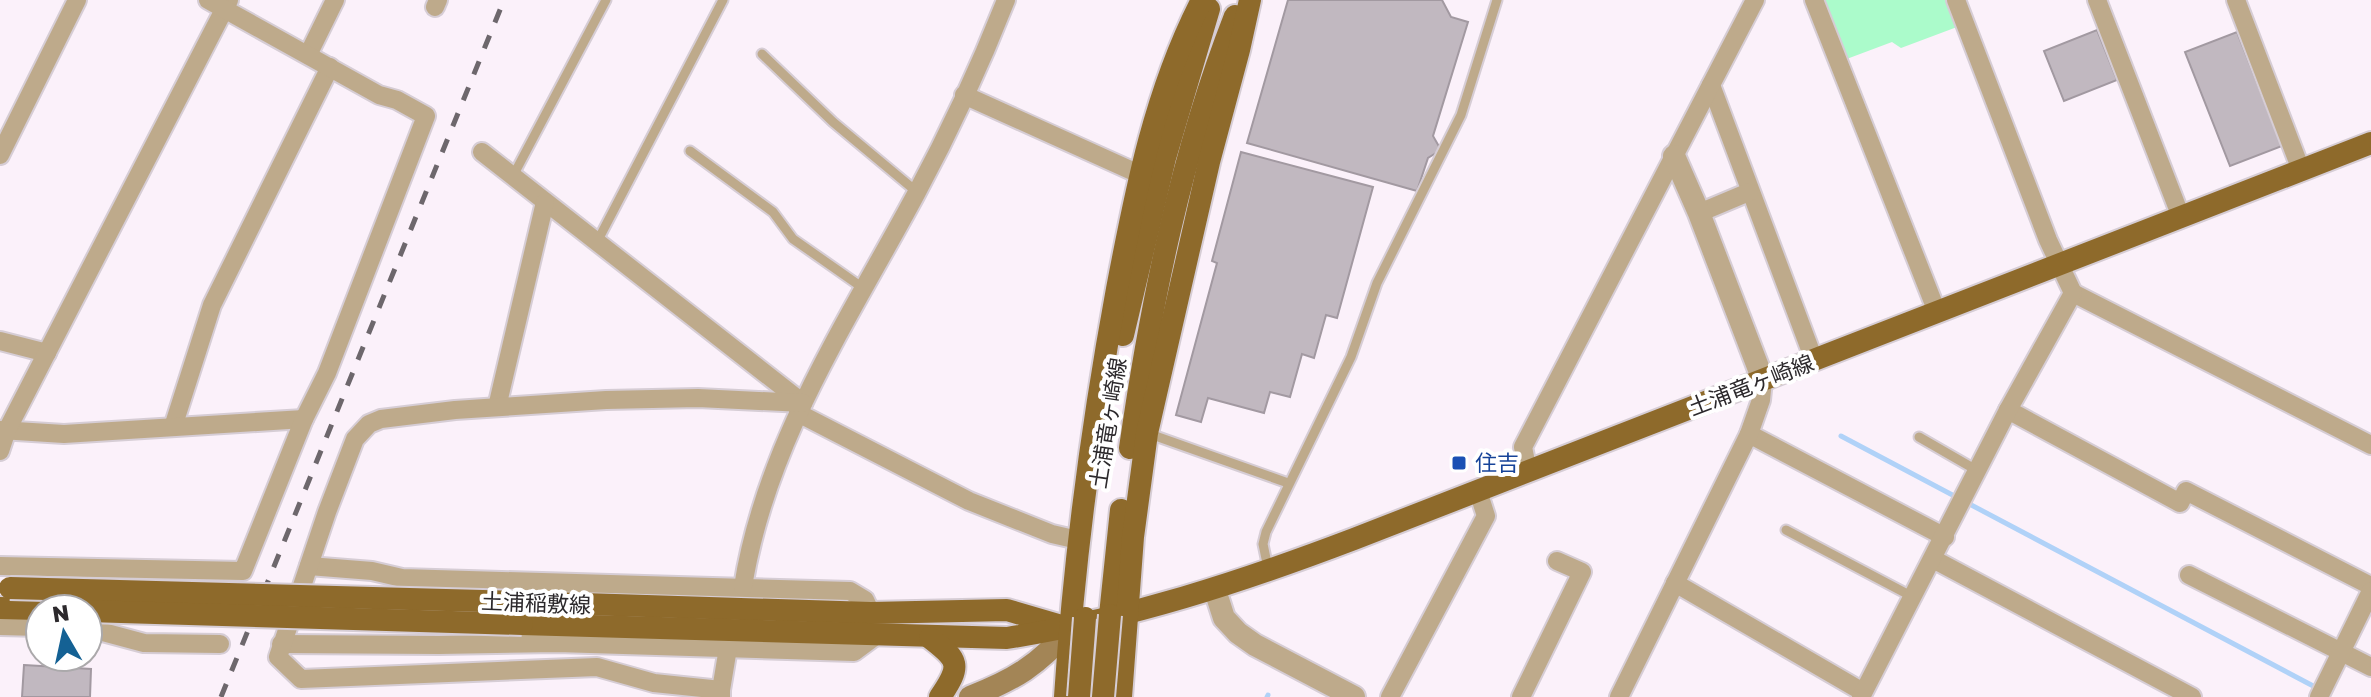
<svg xmlns="http://www.w3.org/2000/svg" width="2371" height="697" font-family="'Golos Text','Noto Sans JP',sans-serif">
<rect width="100%" height="100%" fill="#fbf1fa"/>
<path fill="#abfbcb" d="M1819,0h128l10,27 -56,21 -9,-6 -48,18z"/>
<g fill="none" stroke-linecap="round" stroke-linejoin="round">
<g stroke="#b0d2f8" stroke-width="5">
<path d="M1841,436l476,252"/>
<path d="M1267,697l1,-2"/>
</g>
</g>
<g fill="#c1b8c0" stroke="#a299a1" stroke-width="2">
<path d="M1288,0h154l9,17 17,5 -35,114 8,14 -13,8 -11,33 -170,-48z"/>
<path d="M2097,30l20,50 -53,21 -20,-50z"/>
<path d="M2237,32l45,114 -52,20 -45,-114z"/>
<path d="M1241,152l132,35 -36,131 -11,-3 -12,43 -12,-4 -12,43 -20,-5 -6,21 -56,-15 -7,24 -25,-7 41,-152 -5,-2z"/>
<path d="M24,665l67,4 -1,28h-68z"/>
</g>
<g fill="none" stroke-linecap="round" stroke-linejoin="round">
<defs>
<g id="service">
<path d="M762,54l71,68 84,70"/>
<path d="M690,151l83,61 20,27 70,49"/>
<path d="M513,176l93,-176"/>
<path d="M597,242l126,-242"/>
<path d="M1147,433l141,50"/>
<path d="M1919,437l59,34"/>
<path d="M1786,530l127,67"/>
<path d="M1268,568l-5,-24 3,-12 85,-175 26,-74 84,-168 36,-115"/>
</g>
<g id="minor">
<path d="M1814,0l123,312"/>
<path d="M2097,0l84,217"/>
<path d="M2236,0l65,170"/>
<path d="M435,7l3,-7"/>
<path d="M308,55l27,-55"/>
<path d="M1711,85l103,275"/>
<path d="M964,95l175,79"/>
<path d="M482,152l321,251"/>
<path d="M0,155l77,-155"/>
<path d="M1699,213l50,-21"/>
<path d="M2073,293l298,152"/>
<path d="M0,341l47,12"/>
<path d="M497,407l48,-205"/>
<path d="M2008,410l172,93 6,-12 185,95"/>
<path d="M798,413l171,88 83,33 26,6"/>
<path d="M173,427l39,-122 118,-238"/>
<path d="M0,430l64,4 240,-15"/>
<path d="M1749,434l196,103"/>
<path d="M0,451l7,-21 222,-430"/>
<path d="M1528,472l-5,-25 232,-447"/>
<path d="M1933,559l259,138"/>
<path d="M0,566l243,5 61,-152 23,-46 99,-257 -29,-16 -18,-5 -171,-95"/>
<path d="M309,566l63,5 30,7 448,13 15,9 6,13"/>
<path d="M2189,575l182,92"/>
<path d="M1675,583l188,109"/>
<path d="M743,587c22,-143 106,-268 173,-393 34,-63 64,-128 90,-194"/>
<path d="M0,626l40,1"/>
<path d="M88,628l56,15 76,1"/>
<path d="M281,644l158,1 118,-2 297,9 23,-17"/>
<path d="M721,690l7,-42"/>
<path d="M721,697v-7l-67,-7 -57,-16 -296,12 -23,-22 49,-145 28,-73 14,-15 12,-5 74,-9 151,-10 92,-2 105,5"/>
<path d="M1390,697l96,-181 -8,-25"/>
<path d="M1521,697l61,-125 -25,-11"/>
<path d="M1619,697l130,-263 12,-34 2,-20"/>
<path d="M1861,697l147,-287 65,-117 -25,-53 -92,-240"/>
<path d="M2319,697l52,-106"/>
</g>
<g id="tertiary">
<path d="M1674,156l25,57 64,167"/>
<path d="M1215,590l9,28 14,15 17,12 99,52"/>
</g>
<path id="secondary" d="M970,697c44,-17 69,-32 100,-69"/>
<g id="primary">
<path d="M1123,335l42,-177 44,-149"/>
<path d="M1130,448c21,-146 51,-294 105,-432"/>
<path d="M521,602l350,11 136,-3 58,17"/>
<path d="M0,608l40,1"/>
<path d="M1110,615l11,-105"/>
<path d="M522,624l485,14c121,-19 234,-56 347,-99l1017,-396"/>
<path d="M930,638c29,22 32,27 10,59"/>
<path d="M1065,697c9,-138 27,-273 52,-408 19,-100 38,-198 85,-289"/>
<path d="M1121,697l12,-160 14,-104 62,-271 30,-112 11,-50"/>
</g>
</defs>
<use href="#service" stroke="#d6cdd5" stroke-width="13"/>
<use href="#minor" stroke="#d6cdd5" stroke-width="22"/>
<use href="#tertiary" stroke="#d6cdd5" stroke-width="26"/>
<use href="#secondary" stroke="#d6cdd5" stroke-width="26"/>
<use href="#primary" stroke="#d6cdd5" stroke-width="26"/>
<use href="#service" stroke="#beaa8b" stroke-width="9"/>
<use href="#minor" stroke="#beaa8b" stroke-width="18"/>
<use href="#tertiary" stroke="#beaa8b" stroke-width="22"/>
<use href="#secondary" stroke="#a38556" stroke-width="22"/>
<use href="#primary" stroke="#8e6a2b" stroke-width="22"/>
<path stroke="#6d676c" stroke-width="5" stroke-dasharray="14 14" stroke-linecap="butt" d="M221,697l283,-697"/>
<defs>
<g id="primary-bridge">
<path d="M10,588l511,14"/>
<path d="M88,611l434,13"/>
<path d="M1079,697l6,-79"/>
<path d="M1103,697l7,-82"/>
</g>
</defs>
<use href="#primary-bridge" stroke="#d6cdd5" stroke-width="26" stroke-linecap="butt"/>
<use href="#primary-bridge" stroke="#8e6a2b" stroke-width="22"/>
</g>
<rect fill="#1a4fb4" stroke="#fff" stroke-width="3" x="1451" y="455" width="16" height="16" rx="4"/>
<g text-anchor="middle" stroke-width="8" stroke-linejoin="round" paint-order="stroke">
<g font-size="22" fill="#2c292c" stroke="#fff">
<text transform="translate(1751 385) rotate(-21)" y="8">土浦竜ヶ崎線</text>
<text transform="translate(1108 423) rotate(-81)" y="8">土浦竜ヶ崎線</text>
<text transform="translate(536 603) rotate(2)" y="8">土浦稲敷線</text>
</g>
<g font-size="22" fill="#164399" stroke="#fff" text-anchor="start">
<text x="1475" y="471">住吉</text>
</g>
</g>
<g transform="translate(64 633) rotate(351)"><circle r="38" fill="#ffffff" stroke="#aba9ab" stroke-width="2"/>
<path d="M0-6L14 30L0 20L-14 30Z" fill="#146194"/>
<text y="-12" font-size="22" font-weight="bold" text-anchor="middle" fill="#2c292c">N</text>
</g>
</svg>
